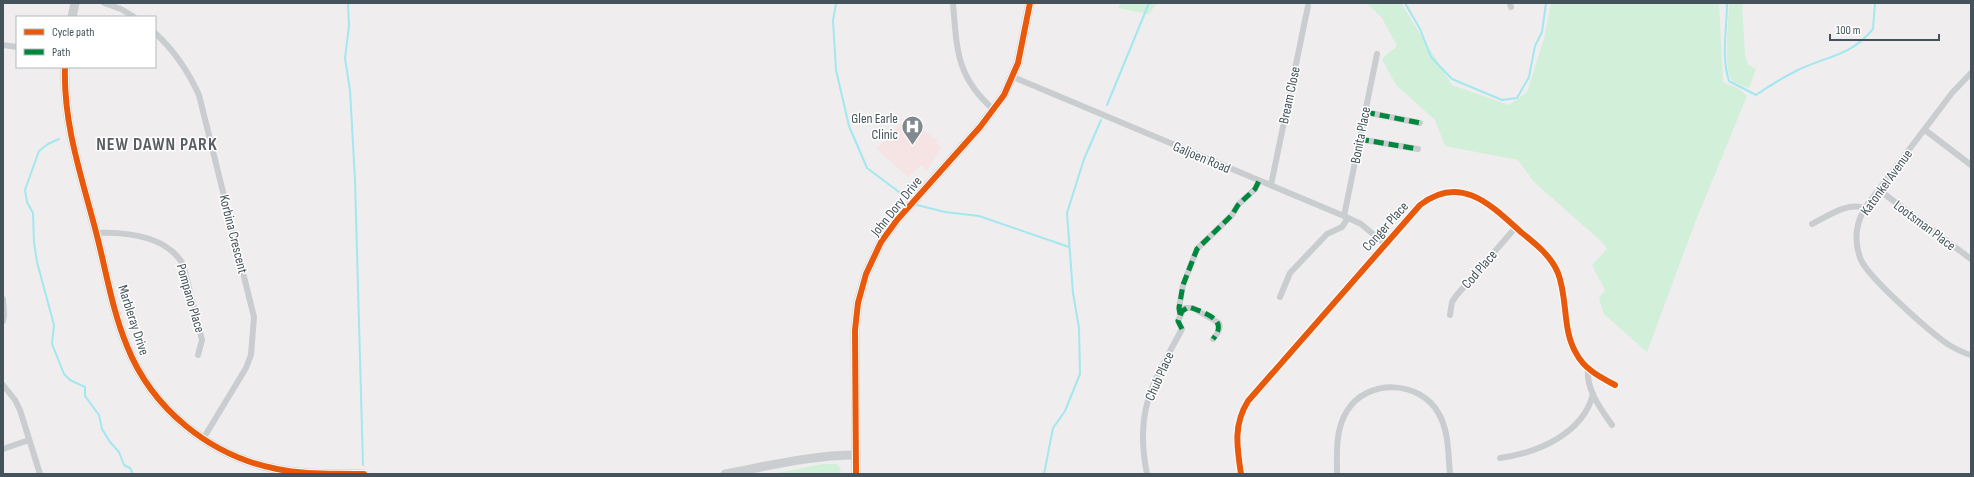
<svg xmlns="http://www.w3.org/2000/svg" width="1974" height="477" font-family="'Sofia Sans Condensed',sans-serif">
<rect width="100%" height="100%" fill="#efedee"/>
<path fill="#f6e3e4" d="M907,117l15,13 16,10 -2,3 5,5 -14,22 -6,-5 -13,12 -31,-28z"/>
<g fill="#d1efd9">
<path d="M1121,3h36l-8,11 -31,-6z"/>
<path d="M1367,3h34l51,82 57,20 18,-13 17,-53 7,-36h168l4,79 16,7 8,7 -51,124 -49,132 -43,-38 -5,-16 6,-8 -13,-25 15,-16 -5,-7 -68,-60 -16,-22 -73,-14 -10,-26 -39,-35 -14,-26 15,-13 -15,-28z"/>
<path d="M1729,3h13l3,52 3,10 8,4 -7,19c-5,-2 -13,-4 -17,-8 -9,-11 -3,-61 -3,-77z"/>
<path d="M823,464h14l3,4 1,6h-69z"/>
</g>
<g fill="none" stroke-linecap="round" stroke-linejoin="round">
<g stroke="#a3e7ef" stroke-width="2">
<path d="M348,3l1,23 -4,32 5,32 5,90 8,285"/>
<path d="M836,3l-3,18 3,49 13,56 18,42 40,30"/>
<path d="M1405,3l15,26 11,28 21,22 50,21 15,-2 12,-21 6,-31 7,-14 4,-29"/>
<path d="M1727,3c0,26 -6,53 2,78l27,14c13,-9 28,-18 42,-25 29,-14 53,-14 75,-41l2,-26"/>
<path d="M1107,105l42,-102"/>
<path d="M59,139l-11,5 -9,7 -14,39 2,12 6,11 1,29 3,20 17,63 -2,19 12,30 6,6 15,7v9l14,19 3,14 8,13 9,10 5,13 6,3 3,6"/>
<path d="M917,205l28,7 34,4 90,31"/>
<path d="M1044,474l9,-46 12,-17 15,-37 -1,-46 -6,-35 -6,-80 17,-54 17,-39"/>
</g>
<g stroke="#cacdcf" stroke-width="6">
<path d="M104,3l17,6 13,8"/>
<path d="M953,3c4,47 3,74 41,107"/>
<path d="M1510,3l1,4"/>
<path d="M155,33c20,18 33,38 44,62l55,222 -3,38 -5,13 -43,71"/>
<path d="M3,45l14,2"/>
<path d="M1971,73l-19,20 -85,112c-11,16 -14,36 -6,55 8,18 70,73 88,85 7,4 14,8 22,10"/>
<path d="M1013,77l331,139 17,8 24,20"/>
<path d="M1365,112l55,11"/>
<path d="M1925,130l46,35"/>
<path d="M1359,139l59,10"/>
<path d="M1271,185l37,-179"/>
<path d="M1879,190l92,69"/>
<path d="M1344,216l33,-162"/>
<path d="M1812,224c16,-8 35,-22 53,-16"/>
<path d="M96,233c30,-1 70,3 87,31l19,76 -4,15"/>
<path d="M1280,297l10,-24 37,-39 15,-7 6,-9"/>
<path d="M3,299l1,16 -1,6"/>
<path d="M1180,314l-1,-6 4,-23 14,-36 35,-34 6,-10 17,-16 4,-8"/>
<path d="M1450,315l2,-13 4,-6 60,-69"/>
<path d="M1588,369c-2,21 13,40 24,56"/>
<path d="M3,385l12,15 5,10 20,64"/>
<path d="M3,449l26,-9"/>
<path d="M1500,458c37,-5 83,-24 93,-64"/>
<path d="M1147,474c-13,-64 6,-91 35,-145l-4,-8 6,-13h9l26,15c2,7 -2,11 -6,16"/>
<path d="M1241,474c-4,-27 -8,-49 7,-73l172,-196c41,-32 72,1 102,28 14,11 29,23 36,40 10,26 4,56 18,80 8,16 24,24 39,32"/>
<path d="M1337,474c0,-21 -2,-44 10,-63 20,-33 74,-31 92,3 10,18 9,40 11,60"/>
</g>
<g stroke="#caced0" stroke-width="9">
<path d="M72,17l3,-14"/>
<path d="M65,67c-2,57 17,111 31,165 10,38 16,78 31,114 25,63 83,110 150,123 28,6 58,4 87,5"/>
<path d="M725,474c43,-8 87,-19 131,-19"/>
<path d="M856,474l-1,-144 3,-27 8,-29 15,-32 16,-22 83,-93 24,-32 14,-32 12,-60"/>
</g>
<g stroke="#00873e" stroke-width="5" stroke-dasharray="10 5" stroke-linecap="butt">
<path d="M1365,112l55,11"/>
<path d="M1359,139l59,10"/>
<path d="M1180,314l-1,-6 4,-23 14,-36 35,-34 6,-10 17,-16 4,-8"/>
<path d="M1182,329l-4,-8 4,-10 7,-4c17,6 40,13 24,32"/>
</g>
<defs>
<g id="cycleway">
<path d="M65,67c-2,57 17,111 31,165 10,38 16,78 31,114 25,63 83,110 150,123 28,6 58,4 87,5"/>
<path d="M856,474l-1,-144 3,-27 8,-29 15,-32 16,-22 83,-93 24,-32 14,-32 12,-60"/>
<path d="M1241,474c-4,-27 -8,-49 7,-73l172,-196c41,-32 72,1 102,28 14,11 29,23 36,40 10,26 4,56 18,80 8,16 24,24 39,32"/>
</g>
</defs>
<use href="#cycleway" stroke="#fff" stroke-width="8"/>
<use href="#cycleway" stroke="#e8590c" stroke-width="6"/>
</g>
<defs>
<symbol id="hospital-pin" viewBox="-11 -11 22 30"><path d="M0 17L-7.5 6A9.5 9.5 0 1 1 7.5 6Z" fill="#80898e" stroke="#fff"/><path d="M-5-5h3v3.5h4V-5h3V5h-3V1.5h-4V5h-3Z" fill="#fff"/></symbol>
</defs>
<g fill-rule="evenodd">
<use href="#hospital-pin" x="900" y="114" width="25" height="34"/>
</g>
<g text-anchor="middle" stroke-width="3" stroke-linejoin="round" paint-order="stroke">
<g font-size="14" fill="#44535b" stroke="#fff">
<text transform="translate(1289 95) rotate(-78)" y="5">Bream Close</text>
<text transform="translate(1360 135) rotate(-79)" y="5">Bonita Place</text>
<text transform="translate(1202 157) rotate(23)" y="5">Galjoen Road</text>
<text transform="translate(1886 182) rotate(-54)" y="5">Katonkel Avenue</text>
<text transform="translate(896 206) rotate(-51)" y="5">John Dory Drive</text>
<text transform="translate(1925 225) rotate(37)" y="5">Lootsman Place</text>
<text transform="translate(1385 226) rotate(-48)" y="5">Conger Place</text>
<text transform="translate(234 234) rotate(76)" y="5">Korbina Crescent</text>
<text transform="translate(1479 269) rotate(-49)" y="5">Cod Place</text>
<text transform="translate(191 298) rotate(74)" y="5">Pompano Place</text>
<text transform="translate(134 320) rotate(72)" y="5">Marbleray Drive</text>
<text transform="translate(1159 376) rotate(-66)" y="5">Chub Place</text>
</g>
<g font-size="14" fill="#44535b" stroke="#fff" text-anchor="end">
<text x="898" y="123">Glen Earle<tspan x="898" dy="16">Clinic</tspan></text>
</g>
<g font-size="18" font-weight="bold" letter-spacing="1" fill="#595e62" stroke="#fff">
<text x="157" y="150">NEW DAWN PARK</text>
</g>
</g>
<rect width="1974" height="477" fill="none" stroke="#44535b" stroke-width="8"/>
<rect x="16" y="16" width="140" height="52" fill="#ffffff" stroke="#b4babd"/>
<rect x="24" y="29" width="20" height="6" fill="#e8590c" stroke="#b4babd"/>
<text x="52" y="36" font-size="12" fill="#44535b">Cycle path</text>
<rect x="24" y="49" width="20" height="6" fill="#00873e" stroke="#b4babd"/>
<text x="52" y="56" font-size="12" fill="#44535b">Path</text>
<path d="M1830 34v6h109v-6" fill="none" stroke="#44535b" stroke-width="2"/>
<text x="1836" y="34" font-size="12" fill="#44535b" stroke="#ffffff" stroke-width="3" paint-order="stroke">100 m</text>
</svg>
